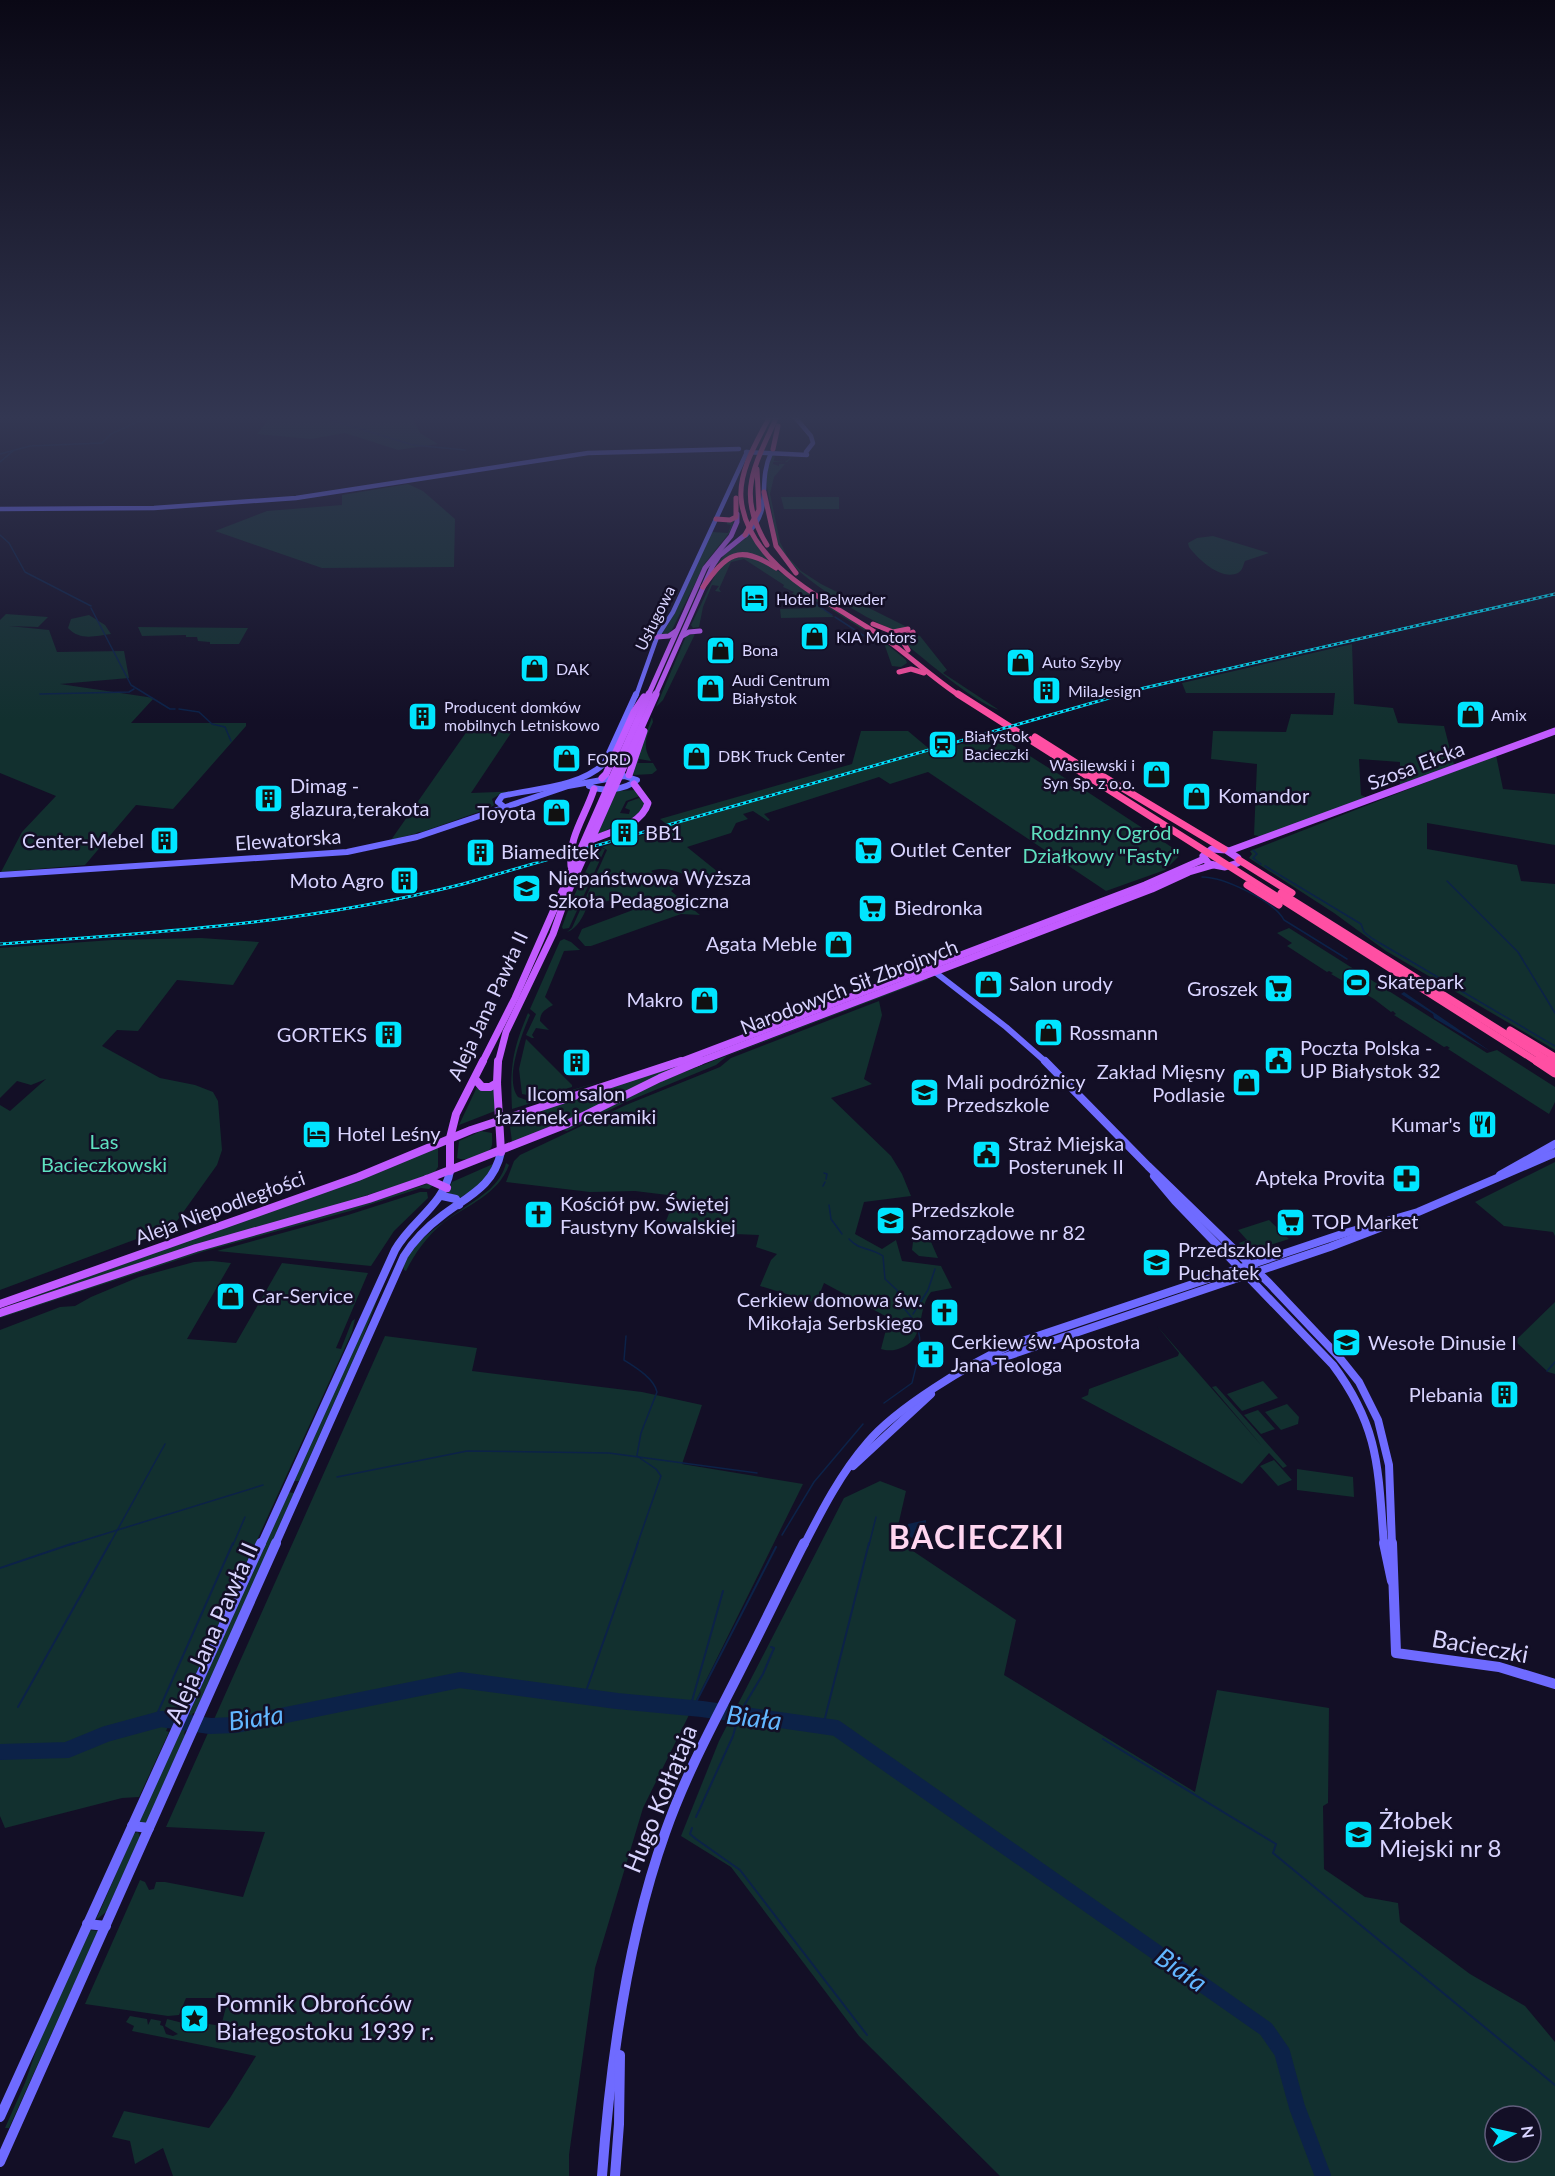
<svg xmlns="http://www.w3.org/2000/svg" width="1555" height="2176" font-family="Lato,sans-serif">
<rect width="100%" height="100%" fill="#130f26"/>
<g fill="#12302f" fill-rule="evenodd">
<path d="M316,416l96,2 8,15 18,11 -40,6 -53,-17 -34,6 -54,-5 11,-14z"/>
<path d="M772,454h3l-1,7 11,1 8,-6 -6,6h-14v2l6,2v-2h6l-11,13 -4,17 10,48 7,14 14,15 20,13 86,43 -12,4c-30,-13 -101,-54 -115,-83 -6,-12 -6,-27 -9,-40 -4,-20 -8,-35 1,-54z"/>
<path d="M408,484l15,7 32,28 -1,48 -132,1 -107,-37 52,-20 75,-6v-10z"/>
<path d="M781,497h58v12h-55z"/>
<path d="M735,519l-6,14 -24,30 -35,71h-8l13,-21 37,-81 16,1 3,-8 -4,-1v-2z"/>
<path d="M750,535l26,30c-19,-12 -48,-14 -62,3l12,-15z"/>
<path d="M1213,536l56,17 -24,8c-2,4 -2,9 -7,12 -17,8 -40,-14 -49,-26l-1,-4 9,-5z"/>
<path d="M745,557l18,4 115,76 28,23 1,3 -6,4 -9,-1 -7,-20 -7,-7 -57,-36 -29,-9 2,-2 -11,-5 1,-2 -40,-26 -13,3 -12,27 2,3 -6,-1 4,-5 -7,-1 -9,22 -4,20 -6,1 -2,-3 28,-58 10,-8z"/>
<path d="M807,600l14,7 13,10 -53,1 -1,-9 33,-1z"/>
<path d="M6,614l42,3 -10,10 -29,-1 40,4 8,22 67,-1 5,27 -69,6 94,14 -23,25h115v3l-73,83 -37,-4 -51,60 -84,7 21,-40 34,-36 -56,-23v-153z"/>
<path d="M89,615l16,10 6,9c-16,2 -31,7 -43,-6l3,-9z"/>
<path d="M138,627l110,1 -9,16h-29v-2l-12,-1 -1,-4h-11v-2l-44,1z"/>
<path d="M695,634l-32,66 -7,7 30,-71z"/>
<path d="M915,634l5,2 27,34 -4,3 56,37c-26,-8 -73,-50 -96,-68v-6z"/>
<path d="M1352,644l2,60 39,4 5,15 46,3 10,39 -54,21v-24l-41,-3 2,36 9,4 -107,38 -9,-2 3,-71 -46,-5 2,-28 73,1 5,-18 42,1 2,-22h-149l-4,-10z"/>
<path d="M652,717l1,5c-7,15 -11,24 -2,39l-12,-2 -1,4h15l4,7 -5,4 -18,1 -2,-1z"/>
<path d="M472,724h45l-46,69 51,-2 -20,2 -10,6 2,6 -4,3 -68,24h-5l1,1 -27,7z"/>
<path d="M861,731h47l25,21 73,-21 1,2 -9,3 70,44 -4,2 14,9 5,-2 93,61 3,6 -14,14 -59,21 -178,-119 -38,12 -11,-7 -115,37 6,6 -2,1 -15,-10 -10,3 5,5 -12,4 -5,10 -44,14 31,25 -22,8c-13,-6 -29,-15 -45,-9l20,15 3,3 -3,2 29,24 -19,-1 -90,32h-6l-7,-8 4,-9 51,-19c-17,-16 -26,-9 -47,-1 -2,6 -9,20 -19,23l5,-4 35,-78 -5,-3 68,-20 -10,-8 192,-55z"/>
<path d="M1496,755l7,34 52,5v51l-128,-22v26l90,16 4,16 34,3v166l-169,-99 -52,-38 -85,-55 3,-4 -2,-3z"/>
<path d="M636,790l4,6 -14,5 -6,12 9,1 1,-4 -5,-2 3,-6 11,-4 7,6 -1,6c-16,12 -34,16 -50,27l22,-46z"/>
<path d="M601,848l4,1 -36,79 -6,1 -1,-2c9,-27 22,-53 35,-78z"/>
<path d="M1289,928l198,125 10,-3 58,37v15l-6,12 -101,-65 2,-1 -3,-2 -3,1 -50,-32 2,-1 -3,-3 -2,1 -17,-13 -43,-25 2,-1 -4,-2 -2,1 -40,-26 5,-3 -15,-10z"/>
<path d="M201,938l58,4 -26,43 -56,-5 -39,51 -21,-1 -15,16 58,32 35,7 18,7 5,9 4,49 -5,15 -43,60 -174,65v-185l10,6 36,-32 -15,6 -14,-4 -17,17v-150l112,-8z"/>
<path d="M564,939l7,3 9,8 -16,1 -19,46 8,8c-7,4 -13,7 -13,16l9,9 -13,-2 -4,7 2,3h-2l-6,-3 10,-21 -6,-5 30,-68z"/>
<path d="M925,979h4l-202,77 -11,9 -90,37 -59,29 -4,-1 101,-50z"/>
<path d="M879,1001l3,14 -18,64 8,5 -41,14 60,58 11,18 9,22 -47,6 -9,32 27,15 14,-9 6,21 39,5 11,22 -21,4c-11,14 -8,31 -16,45 -7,11 -23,16 -34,12l8,-31 -65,-35 -8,20 -56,-17 11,-26 6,-6 -21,-7 3,-12 -97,-4 14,-35 -41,-5 -45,1 -84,-10 8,-21 6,-6 106,-50 94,-38 11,-9z"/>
<path d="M528,1013l2,2c-8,19 -26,64 -12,82l11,4 8,-1 66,-19 -91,28c-2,-42 0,-58 16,-96z"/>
<path d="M772,1028l-178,82 -82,32 -2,-16 5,-6z"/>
<path d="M526,1039l46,46v2l-34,10 -16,-3 -3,-25z"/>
<path d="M477,1087l17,1 1,23 -36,14z"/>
<path d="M481,1131l11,2c0,5 1,11 -1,15 -6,8 -25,14 -34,10l2,-17z"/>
<path d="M438,1147v20l-4,6c-143,49 -290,87 -434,136l358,-130z"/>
<path d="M1555,1162v74l-2,-4 -49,-6 -29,-24z"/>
<path d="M506,1163l3,2c-11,30 -42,40 -66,58 -16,13 -28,30 -37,48l-2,-1c-5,-27 72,-66 88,-83 7,-7 12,-15 14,-24z"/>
<path d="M493,1164c-6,17 -20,26 -35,35l-11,-5 5,-12z"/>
<path d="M430,1183l4,1 -5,5 -8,-1 -71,23 -145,40 -205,67v-2l205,-67 147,-41z"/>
<path d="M420,1192h7l1,6 -34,33 -23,35 -154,-15 131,-36z"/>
<path d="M1269,1220l20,19 -25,8 -20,2 -5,-6 8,-3 -9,-10z"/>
<path d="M928,1235l10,23 -19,-2 -7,-6 1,-8z"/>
<path d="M212,1261l19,2 -44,76 49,4 46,-80 86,10 -32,75 5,1 11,-28 3,-2 -3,13 -173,379h-4l-9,20 3,1 -30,65 -17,1 -117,30 -5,-12v-486l60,-23 15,-1 16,-9 48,-20 55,-15z"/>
<path d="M383,1284l-21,56 -63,141h-7z"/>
<path d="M1555,1302v72l-7,-2 -33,-31z"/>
<path d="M1157,1326l105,120 -50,-59 4,-1 71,80 -4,2 -14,-15 -27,31 -161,-86 7,-3 1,-6 89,-33 1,-3z"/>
<path d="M385,1336l92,12 -5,23 170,21 60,13 -20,59 121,20 -160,324 -48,160 -26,187v21h-396l-10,-28 -28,16 -5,-23 -18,-4 12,-26 85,17 21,-30 26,-42 -124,-25 2,-5 -8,-4 4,-6 17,3 1,6 3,-6 10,2 -1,4 3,1 3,8 7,2 5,-2 -13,-8 2,-7 20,5v2l8,1 2,-5 24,4 8,-30h-10l-1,2h-32l-7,17 -11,1 -83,-12 55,-124 5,2 4,8 5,-1 2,-7h9l78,15 22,-65 -99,-5z"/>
<path d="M1263,1381l15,17 -36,13 -15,-17z"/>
<path d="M1287,1404l12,13 -1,7 -17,6 -16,-18z"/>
<path d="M1258,1410l17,19 -14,5 -17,-19z"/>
<path d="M1274,1460l18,20 -14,6 -18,-20z"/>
<path d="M1297,1469l56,8 1,20 -57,-7z"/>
<path d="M880,1481l26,10 -11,48 121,81 -12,55 191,117 22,-102 112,18 -1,95 -5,3 1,63 41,28 33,6 2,19 70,52 55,32 30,36v134h-555l-141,-140 -128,-169 -50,-31 38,-95 125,-243zM1495,2116h36v36h-36z"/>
<path d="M287,1492l7,1 -99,220h-2l-3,6 -3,-1z"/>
<path d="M182,1728h4l-2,6 1,1 -39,89 -8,-1z"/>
<path d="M138,1832l2,5 -34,75 -10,8 38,-87z"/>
<path d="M89,1930l9,1 -89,197h-4l20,-45 17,-50z"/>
</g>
<g fill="#0c2248">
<path d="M1404,992l86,59 -56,-33 -1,-4 -32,-20z"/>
<path d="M926,1520v23l-4,4 -17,-15 3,-8z"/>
</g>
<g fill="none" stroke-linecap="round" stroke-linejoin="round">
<g stroke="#0c2248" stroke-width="1.5">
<path d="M318,416l95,29 52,5"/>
<path d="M0,454l30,-8 72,-3 9,-9 39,-18"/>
<path d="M0,462l13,-11"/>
<path d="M0,535l9,8 16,29 66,34"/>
<path d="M814,603l18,12"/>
<path d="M91,608l40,77 39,24h5"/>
<path d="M835,617l40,26"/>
<path d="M40,694l89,-2 5,-3"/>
<path d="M179,709l20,3 13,12 13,3 6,14"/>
<path d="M1243,843l10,-4"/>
<path d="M1253,850l4,4 -4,4 8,6"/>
<path d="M1265,866l96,58 3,8 9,7 182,107"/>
<path d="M1202,877c22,0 72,24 82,43l63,39"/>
<path d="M1447,881l71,71 37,61"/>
<path d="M824,1173l3,1 -1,5"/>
<path d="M823,1186l2,-4"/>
<path d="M829,1205l2,14 11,15"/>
<path d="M849,1239c11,12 21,8 34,17l2,23 12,11 2,14c30,26 21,45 13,79l-28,20"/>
<path d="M913,1314l15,-24 7,-21"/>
<path d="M626,1336l-2,24c11,7 30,18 33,32l-16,41 -4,22"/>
<path d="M1547,1371l8,-9"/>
<path d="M637,1456l19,13 5,7 -24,69"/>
<path d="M337,1477l130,-26 142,2 148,20"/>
<path d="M782,1535l32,-53 49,-58"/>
<path d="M69,1545l194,-60"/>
<path d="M109,1545l56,-101"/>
<path d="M233,1545l12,-28"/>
<path d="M869,1545l7,-28"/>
</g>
<g stroke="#0c2248" stroke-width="2">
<path d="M0,1568l74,-25"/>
<path d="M584,1697l54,-154"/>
<path d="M18,1707l92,-164"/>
<path d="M690,1708l33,-117"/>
<path d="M693,1708l83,-161"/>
<path d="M154,1721l79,-178"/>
<path d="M823,1726l46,-183"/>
<path d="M1103,1739l173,105 -3,9 282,232"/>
<path d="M696,1817l37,-81 6,-22 24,-40 11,-26 -3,-1"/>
<path d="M692,1828l-2,6 6,5 44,31 127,165"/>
</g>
<path stroke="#0c2248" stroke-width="16" d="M0,1752l67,-2 39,-16 55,-15 49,7 26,-1 224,-45 157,21 85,8 134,19 430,301 16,23 15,55 26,69"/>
<g stroke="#6f6bff" stroke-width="4.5">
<path d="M746,452l61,3 -1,-3 7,-9 -2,-7 -17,-20"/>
<path d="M0,509l154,-1 142,-10 292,-45 151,-4"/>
<path d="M746,535c29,-27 10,-50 25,-82"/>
<path d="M636,696l21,-59 16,-25 74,-160"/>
</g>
<g stroke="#6f6bff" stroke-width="6">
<path d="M503,806l-5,-4 4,-6c34,-8 75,-8 102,-32l32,-70"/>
<path d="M0,875l347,-23 70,-15 151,-51 56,-10 13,4c-12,10 -34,12 -48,6"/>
<path d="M931,969l75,58 41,36"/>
</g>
<g stroke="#6f6bff" stroke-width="8">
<path d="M1045,1061l103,105 121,117 70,74 20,25 19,38 11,45 3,80"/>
<path d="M1500,1175l55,-31"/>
<path d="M1154,1176l21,25 158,164c47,63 45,105 51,180"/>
<path d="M442,1196l14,3 3,6"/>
<path d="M969,1369l361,-122 81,-31"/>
<path d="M853,1466l78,-72"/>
<path d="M261,1545l134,-295c16,-29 49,-45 55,-79"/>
<path d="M275,1545l129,-289c10,-16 23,-29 39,-41 25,-19 51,-29 58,-63"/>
<path d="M804,1545c18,-35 37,-72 63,-102 29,-35 102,-79 144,-98l334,-112 73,-21 137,-59"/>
</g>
<g stroke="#6f6bff" stroke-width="10">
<path d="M1384,1543l8,38"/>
<path d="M1392,1543l4,110 103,14 56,17"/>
<path d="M132,1826l17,2"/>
<path d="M87,1924l19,2"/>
<path d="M0,2117l261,-574"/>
<path d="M0,2162l276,-619"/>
<path d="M602,2176c8,-110 26,-239 63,-343 21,-60 52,-116 80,-172 20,-39 39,-79 59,-118"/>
<path d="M615,2176l4,-52 1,-69"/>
</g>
<g stroke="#c25bff" stroke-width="5">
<path d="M682,636l7,-4 11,-1"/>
<path d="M657,637l12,-1 7,-5"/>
<path d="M648,696l57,-128 26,-32 6,-14v-8"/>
<path d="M655,696l58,-131 6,-9 26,-21"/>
</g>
<g stroke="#c25bff" stroke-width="7">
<path d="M629,775l15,-44"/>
<path d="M602,778l4,-4 28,-62 10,-15"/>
<path d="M591,840c19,-8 51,-15 57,-37l-14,-19"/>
<path d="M1212,849l14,1 12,8v5l-13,4 -16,-3 -6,-8z"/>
<path d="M1229,851l326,-120"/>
<path d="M571,866c-3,-29 15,-51 23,-77"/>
<path d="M482,1063l33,-65 134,-304"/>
<path d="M498,1063l8,-31 47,-98 13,-37 90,-203"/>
<path d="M677,1063l468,-178 59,-26"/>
<path d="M696,1063l456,-174 37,-17 24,-7"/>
</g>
<g stroke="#c25bff" stroke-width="8">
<path d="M498,1061l-1,22 4,69"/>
<path d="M475,1079l7,8h8l7,-4"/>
<path d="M450,1171v-33l6,-24 27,-53"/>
<path d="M427,1179l20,9"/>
<path d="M0,1304l358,-127 113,-47 210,-69"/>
<path d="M0,1313l196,-65 173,-49 58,-20 140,-55 93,-46 40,-17"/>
</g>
<g stroke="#ff4fa3" stroke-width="5">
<path d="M770,416c-12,24 -31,53 -29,82 6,71 95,106 146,142 25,18 47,39 73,56"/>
<path d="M773,449l5,-23"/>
<path d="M764,492l12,54 20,27"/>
<path d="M716,519l14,1 6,-3v-19"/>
<path d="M745,535l14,-25 -2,-41"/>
<path d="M767,545c-32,-52 -12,-79 10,-129"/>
<path d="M703,587c23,-32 35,-44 73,-19"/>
<path d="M873,624l20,8 15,-3"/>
<path d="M908,650l-8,-13 13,-5"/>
<path d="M899,672l12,-3 13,4"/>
</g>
<g stroke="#ff4fa3" stroke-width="7">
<path d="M958,694l581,369"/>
<path d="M1035,737l68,43"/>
<path d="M1099,774l125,75"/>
<path d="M1239,860l53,33"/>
<path d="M1247,885l32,20"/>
<path d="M1281,893l271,170"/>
<path d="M1510,1030l45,27"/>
</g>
<g stroke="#ff4fa3" stroke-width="9">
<path d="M1537,1061l18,12"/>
<path d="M1549,1061l6,4"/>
</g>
<defs>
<path id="rail" d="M0,944c157,-11 310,-21 463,-60l681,-196 411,-94"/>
</defs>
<use href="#rail" stroke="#00e5ff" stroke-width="3"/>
<use href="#rail" stroke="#130f26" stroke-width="1.5" stroke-dasharray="3" stroke-linecap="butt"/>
</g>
<linearGradient id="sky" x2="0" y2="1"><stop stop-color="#0a0815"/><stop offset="0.58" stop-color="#333752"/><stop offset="1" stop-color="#333752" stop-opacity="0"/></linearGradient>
<rect width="1555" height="720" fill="url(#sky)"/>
<defs>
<symbol id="hotel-square" viewBox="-11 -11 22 22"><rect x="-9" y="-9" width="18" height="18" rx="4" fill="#00e5ff" stroke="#130f26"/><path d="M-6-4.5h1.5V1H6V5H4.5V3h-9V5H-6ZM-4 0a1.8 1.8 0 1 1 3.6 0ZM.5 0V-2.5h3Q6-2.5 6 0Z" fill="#111"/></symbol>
<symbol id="shop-square" viewBox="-11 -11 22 22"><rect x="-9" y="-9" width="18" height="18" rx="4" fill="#00e5ff" stroke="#130f26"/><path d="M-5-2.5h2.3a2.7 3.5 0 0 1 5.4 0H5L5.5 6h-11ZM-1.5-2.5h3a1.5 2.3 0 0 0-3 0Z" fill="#111"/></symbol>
<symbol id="building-square" viewBox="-11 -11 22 22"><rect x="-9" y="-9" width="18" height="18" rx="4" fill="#00e5ff" stroke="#130f26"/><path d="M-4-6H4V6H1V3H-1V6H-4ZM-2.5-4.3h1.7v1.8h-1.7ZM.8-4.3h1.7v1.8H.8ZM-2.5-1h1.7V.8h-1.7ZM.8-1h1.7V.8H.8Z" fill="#111"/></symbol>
<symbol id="station-square" viewBox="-11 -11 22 22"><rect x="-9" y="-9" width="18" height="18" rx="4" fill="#00e5ff" stroke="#130f26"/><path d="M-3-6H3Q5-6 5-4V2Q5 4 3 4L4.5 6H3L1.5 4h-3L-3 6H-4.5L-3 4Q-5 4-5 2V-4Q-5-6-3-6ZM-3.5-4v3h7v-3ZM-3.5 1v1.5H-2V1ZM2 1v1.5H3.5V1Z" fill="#111"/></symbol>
<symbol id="supermarket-square" viewBox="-11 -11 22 22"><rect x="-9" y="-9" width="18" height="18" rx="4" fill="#00e5ff" stroke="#130f26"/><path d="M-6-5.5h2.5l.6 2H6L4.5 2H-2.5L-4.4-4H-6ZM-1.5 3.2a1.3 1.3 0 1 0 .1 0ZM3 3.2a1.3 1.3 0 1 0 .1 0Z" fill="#111"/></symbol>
<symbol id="university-square" viewBox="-11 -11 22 22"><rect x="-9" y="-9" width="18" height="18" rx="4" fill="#00e5ff" stroke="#130f26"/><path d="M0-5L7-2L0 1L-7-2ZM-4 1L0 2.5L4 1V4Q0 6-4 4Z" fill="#111"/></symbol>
<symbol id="stadium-square" viewBox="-11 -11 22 22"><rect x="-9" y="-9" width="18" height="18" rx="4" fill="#00e5ff" stroke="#130f26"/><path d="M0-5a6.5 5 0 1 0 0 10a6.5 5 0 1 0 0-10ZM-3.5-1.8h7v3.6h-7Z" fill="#111"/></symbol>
<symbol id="civic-square" viewBox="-11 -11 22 22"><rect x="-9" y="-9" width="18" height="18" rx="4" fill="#00e5ff" stroke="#130f26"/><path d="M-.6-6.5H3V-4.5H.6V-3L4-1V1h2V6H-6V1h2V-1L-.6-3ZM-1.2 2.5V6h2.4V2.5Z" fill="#111"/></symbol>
<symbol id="school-square" viewBox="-11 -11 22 22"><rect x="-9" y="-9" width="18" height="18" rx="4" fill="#00e5ff" stroke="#130f26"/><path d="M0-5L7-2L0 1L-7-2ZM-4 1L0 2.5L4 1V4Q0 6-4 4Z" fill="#111"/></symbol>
<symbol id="restaurant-square" viewBox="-11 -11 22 22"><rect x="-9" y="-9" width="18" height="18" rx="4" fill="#00e5ff" stroke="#130f26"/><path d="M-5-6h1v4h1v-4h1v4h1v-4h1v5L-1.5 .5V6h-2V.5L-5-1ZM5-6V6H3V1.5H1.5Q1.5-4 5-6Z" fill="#111"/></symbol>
<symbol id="pharmacy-square" viewBox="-11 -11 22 22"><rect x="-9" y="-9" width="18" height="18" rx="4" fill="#00e5ff" stroke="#130f26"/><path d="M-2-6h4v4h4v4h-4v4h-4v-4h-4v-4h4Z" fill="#111"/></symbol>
<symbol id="church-square" viewBox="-11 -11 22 22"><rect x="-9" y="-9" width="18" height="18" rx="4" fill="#00e5ff" stroke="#130f26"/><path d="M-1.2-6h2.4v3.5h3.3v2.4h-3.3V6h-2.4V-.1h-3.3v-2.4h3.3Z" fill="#111"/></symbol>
<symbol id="sight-square" viewBox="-11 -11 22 22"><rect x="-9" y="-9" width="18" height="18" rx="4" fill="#00e5ff" stroke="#130f26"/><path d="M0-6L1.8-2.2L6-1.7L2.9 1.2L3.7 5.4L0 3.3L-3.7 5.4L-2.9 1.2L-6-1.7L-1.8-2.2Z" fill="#111"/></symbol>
</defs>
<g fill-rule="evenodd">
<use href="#hotel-square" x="738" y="582" width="33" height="33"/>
<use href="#shop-square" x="798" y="620" width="33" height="33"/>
<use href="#shop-square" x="704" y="634" width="33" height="33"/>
<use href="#shop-square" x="1004" y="646" width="33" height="33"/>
<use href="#shop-square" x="518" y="652" width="33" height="33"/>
<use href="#shop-square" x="694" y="672" width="33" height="33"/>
<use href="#building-square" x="1030" y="674" width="33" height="33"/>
<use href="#shop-square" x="1454" y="698" width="33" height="33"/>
<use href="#building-square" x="406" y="700" width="33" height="33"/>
<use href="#station-square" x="926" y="728" width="33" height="33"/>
<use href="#shop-square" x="680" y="740" width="33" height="33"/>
<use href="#shop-square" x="550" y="742" width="33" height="33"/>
<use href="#shop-square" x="1140" y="758" width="33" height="33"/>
<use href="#shop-square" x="1180" y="780" width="33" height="33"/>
<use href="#building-square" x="252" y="782" width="33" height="33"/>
<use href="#shop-square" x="540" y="796" width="33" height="33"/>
<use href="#building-square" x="608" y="816" width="33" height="33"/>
<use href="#building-square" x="148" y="824" width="33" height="33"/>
<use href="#supermarket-square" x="852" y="834" width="33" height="33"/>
<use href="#building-square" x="464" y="836" width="33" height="33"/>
<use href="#building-square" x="388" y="864" width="33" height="33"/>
<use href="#university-square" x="510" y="872" width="33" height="33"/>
<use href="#supermarket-square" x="856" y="892" width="33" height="33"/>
<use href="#shop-square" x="822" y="928" width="33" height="33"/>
<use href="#stadium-square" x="1340" y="966" width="33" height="33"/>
<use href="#shop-square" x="972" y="968" width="33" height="33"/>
<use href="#supermarket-square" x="1262" y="972" width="33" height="33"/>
<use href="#shop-square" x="688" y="984" width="33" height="33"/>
<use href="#shop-square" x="1032" y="1016" width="33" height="33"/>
<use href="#building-square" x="372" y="1018" width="33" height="33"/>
<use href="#civic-square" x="1262" y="1044" width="33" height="33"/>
<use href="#building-square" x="560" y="1046" width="33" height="33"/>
<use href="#shop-square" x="1230" y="1066" width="33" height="33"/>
<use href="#school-square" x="908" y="1076" width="33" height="33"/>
<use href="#restaurant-square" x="1466" y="1108" width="33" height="33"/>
<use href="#hotel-square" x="300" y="1118" width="33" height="33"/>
<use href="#civic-square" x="970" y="1138" width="33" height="33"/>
<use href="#pharmacy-square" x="1390" y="1162" width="33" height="33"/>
<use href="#church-square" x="522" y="1198" width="33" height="33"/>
<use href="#school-square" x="874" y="1204" width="33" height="33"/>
<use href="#supermarket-square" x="1274" y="1206" width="33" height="33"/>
<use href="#school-square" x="1140" y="1246" width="33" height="33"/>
<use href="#shop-square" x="214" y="1280" width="33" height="33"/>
<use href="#church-square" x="928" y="1296" width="33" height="33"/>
<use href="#school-square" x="1330" y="1326" width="33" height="33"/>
<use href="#church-square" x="914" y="1338" width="33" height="33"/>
<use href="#building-square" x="1488" y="1378" width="33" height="33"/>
<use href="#school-square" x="1342" y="1818" width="33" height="33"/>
<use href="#sight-square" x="178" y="2002" width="33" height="33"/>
</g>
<g text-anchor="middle" stroke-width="5" stroke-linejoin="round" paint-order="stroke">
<g font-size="16" fill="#d9d4ff" stroke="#130f26" text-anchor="start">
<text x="776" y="605">Hotel Belweder</text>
<text x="836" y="643">KIA Motors</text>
<text x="742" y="656">Bona</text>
<text x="1042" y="668">Auto Szyby</text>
<text x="556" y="675">DAK</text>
<text x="732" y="686">Audi Centrum<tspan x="732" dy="18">Białystok</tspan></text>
<text x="1068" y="697">MilaJesign</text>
<text x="444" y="713">Producent domków<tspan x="444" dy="18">mobilnych Letniskowo</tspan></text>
<text x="1491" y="721">Amix</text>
<text x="964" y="742">Białystok<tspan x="964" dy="18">Bacieczki</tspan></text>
<text x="718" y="762">DBK Truck Center</text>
<text x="587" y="765">FORD</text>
<text x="1135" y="771" text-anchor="end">Wasilewski i<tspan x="1135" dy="18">Syn Sp. z o.o.</tspan></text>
</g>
<g font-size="16" fill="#d9d4ff" stroke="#130f26">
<text transform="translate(655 618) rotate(-64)" y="6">Usługowa</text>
</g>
<g font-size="20" fill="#d9d4ff" stroke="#130f26">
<text transform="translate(1416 766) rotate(-21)" y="7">Szosa Ełcka</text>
<text transform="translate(288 840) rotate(-4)" y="7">Elewatorska</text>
<text transform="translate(849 987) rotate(-21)" y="7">Narodowych Sił Zbrojnych</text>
<text transform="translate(488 1006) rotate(-65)" y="7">Aleja Jana Pawła II</text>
<text transform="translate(220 1208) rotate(-20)" y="7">Aleja Niepodległości</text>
</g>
<g font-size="20" fill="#d9d4ff" stroke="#130f26" text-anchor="start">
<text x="290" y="793">Dimag -<tspan x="290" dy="23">glazura,terakota</tspan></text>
<text x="1218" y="803">Komandor</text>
<text x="536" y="820" text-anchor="end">Toyota</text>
<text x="645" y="840">BB1</text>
<text x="144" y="848" text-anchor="end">Center-Mebel</text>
<text x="890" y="857">Outlet Center</text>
<text x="501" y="859">Biameditek</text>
<text x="548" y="885">Niepaństwowa Wyższa<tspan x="548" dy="23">Szkoła Pedagogiczna</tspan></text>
<text x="384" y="888" text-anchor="end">Moto Agro</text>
<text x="894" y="915">Biedronka</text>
<text x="817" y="951" text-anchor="end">Agata Meble</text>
<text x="1377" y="989">Skatepark</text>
<text x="1009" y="991">Salon urody</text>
<text x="1258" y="996" text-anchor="end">Groszek</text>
<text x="683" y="1007" text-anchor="end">Makro</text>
<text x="1069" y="1040">Rossmann</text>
<text x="367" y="1042" text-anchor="end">GORTEKS</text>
<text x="1300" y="1055">Poczta Polska -<tspan x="1300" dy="23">UP Białystok 32</tspan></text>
<text x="1225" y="1079" text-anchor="end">Zakład Mięsny<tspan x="1225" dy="23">Podlasie</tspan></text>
<text x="946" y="1089">Mali podróżnicy<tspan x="946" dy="23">Przedszkole</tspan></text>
<text x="576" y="1101" text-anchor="middle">Ilcom salon<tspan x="576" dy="23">łazienek i ceramiki</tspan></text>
<text x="1461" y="1132" text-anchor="end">Kumar's</text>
<text x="337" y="1141">Hotel Leśny</text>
<text x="1008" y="1151">Straż Miejska<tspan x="1008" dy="23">Posterunek II</tspan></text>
<text x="1385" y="1185" text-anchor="end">Apteka Provita</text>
<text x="560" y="1211">Kościół pw. Świętej<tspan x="560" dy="23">Faustyny Kowalskiej</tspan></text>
<text x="911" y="1217">Przedszkole<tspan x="911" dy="23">Samorządowe nr 82</tspan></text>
<text x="1312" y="1229">TOP Market</text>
<text x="1178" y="1257">Przedszkole<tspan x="1178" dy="23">Puchatek</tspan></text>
<text x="252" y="1303">Car-Service</text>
<text x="923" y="1307" text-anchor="end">Cerkiew domowa św.<tspan x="923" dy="23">Mikołaja Serbskiego</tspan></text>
<text x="951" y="1349">Cerkiew św. Apostoła<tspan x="951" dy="23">Jana Teologa</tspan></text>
<text x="1368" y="1350">Wesołe Dinusie I</text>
<text x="1483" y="1402" text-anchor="end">Plebania</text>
</g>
<g font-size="20" fill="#5fe0c0" stroke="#130f26">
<text x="1101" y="840">Rodzinny Ogród<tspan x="1101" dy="23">Działkowy "Fasty"</tspan></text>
<text x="104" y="1149">Las<tspan x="104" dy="23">Bacieczkowski</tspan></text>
</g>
<g font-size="24" fill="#d9d4ff" stroke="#130f26">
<text transform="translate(212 1633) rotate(-66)" y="8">Aleja Jana Pawła II</text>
<text transform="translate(1480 1647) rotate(10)" y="8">Bacieczki</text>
<text transform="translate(661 1799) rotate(-68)" y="8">Hugo Kołłątaja</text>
</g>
<g font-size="24" fill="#d9d4ff" stroke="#130f26" text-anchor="start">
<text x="1379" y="1829">Żłobek<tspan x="1379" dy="28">Miejski nr 8</tspan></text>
<text x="216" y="2012">Pomnik Obrońców<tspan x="216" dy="28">Białegostoku 1939 r.</tspan></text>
</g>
<g font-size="26" font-style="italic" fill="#62b6ff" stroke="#130f26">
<text transform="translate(256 1718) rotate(-8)" y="9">Biała</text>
<text transform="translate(754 1718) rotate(7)" y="9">Biała</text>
<text transform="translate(1181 1970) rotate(35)" y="9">Biała</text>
</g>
<g font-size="32" font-weight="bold" letter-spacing="1.5" fill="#ffd6f0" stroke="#130f26">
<text x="977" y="1549">BACIECZKI</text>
</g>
</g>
<g transform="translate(1513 2134) rotate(82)"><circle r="28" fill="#130f26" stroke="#625e7d" stroke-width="1.5"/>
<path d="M0-4.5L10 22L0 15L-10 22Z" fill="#00e5ff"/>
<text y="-9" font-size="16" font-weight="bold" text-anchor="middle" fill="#d9d4ff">N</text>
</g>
</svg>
